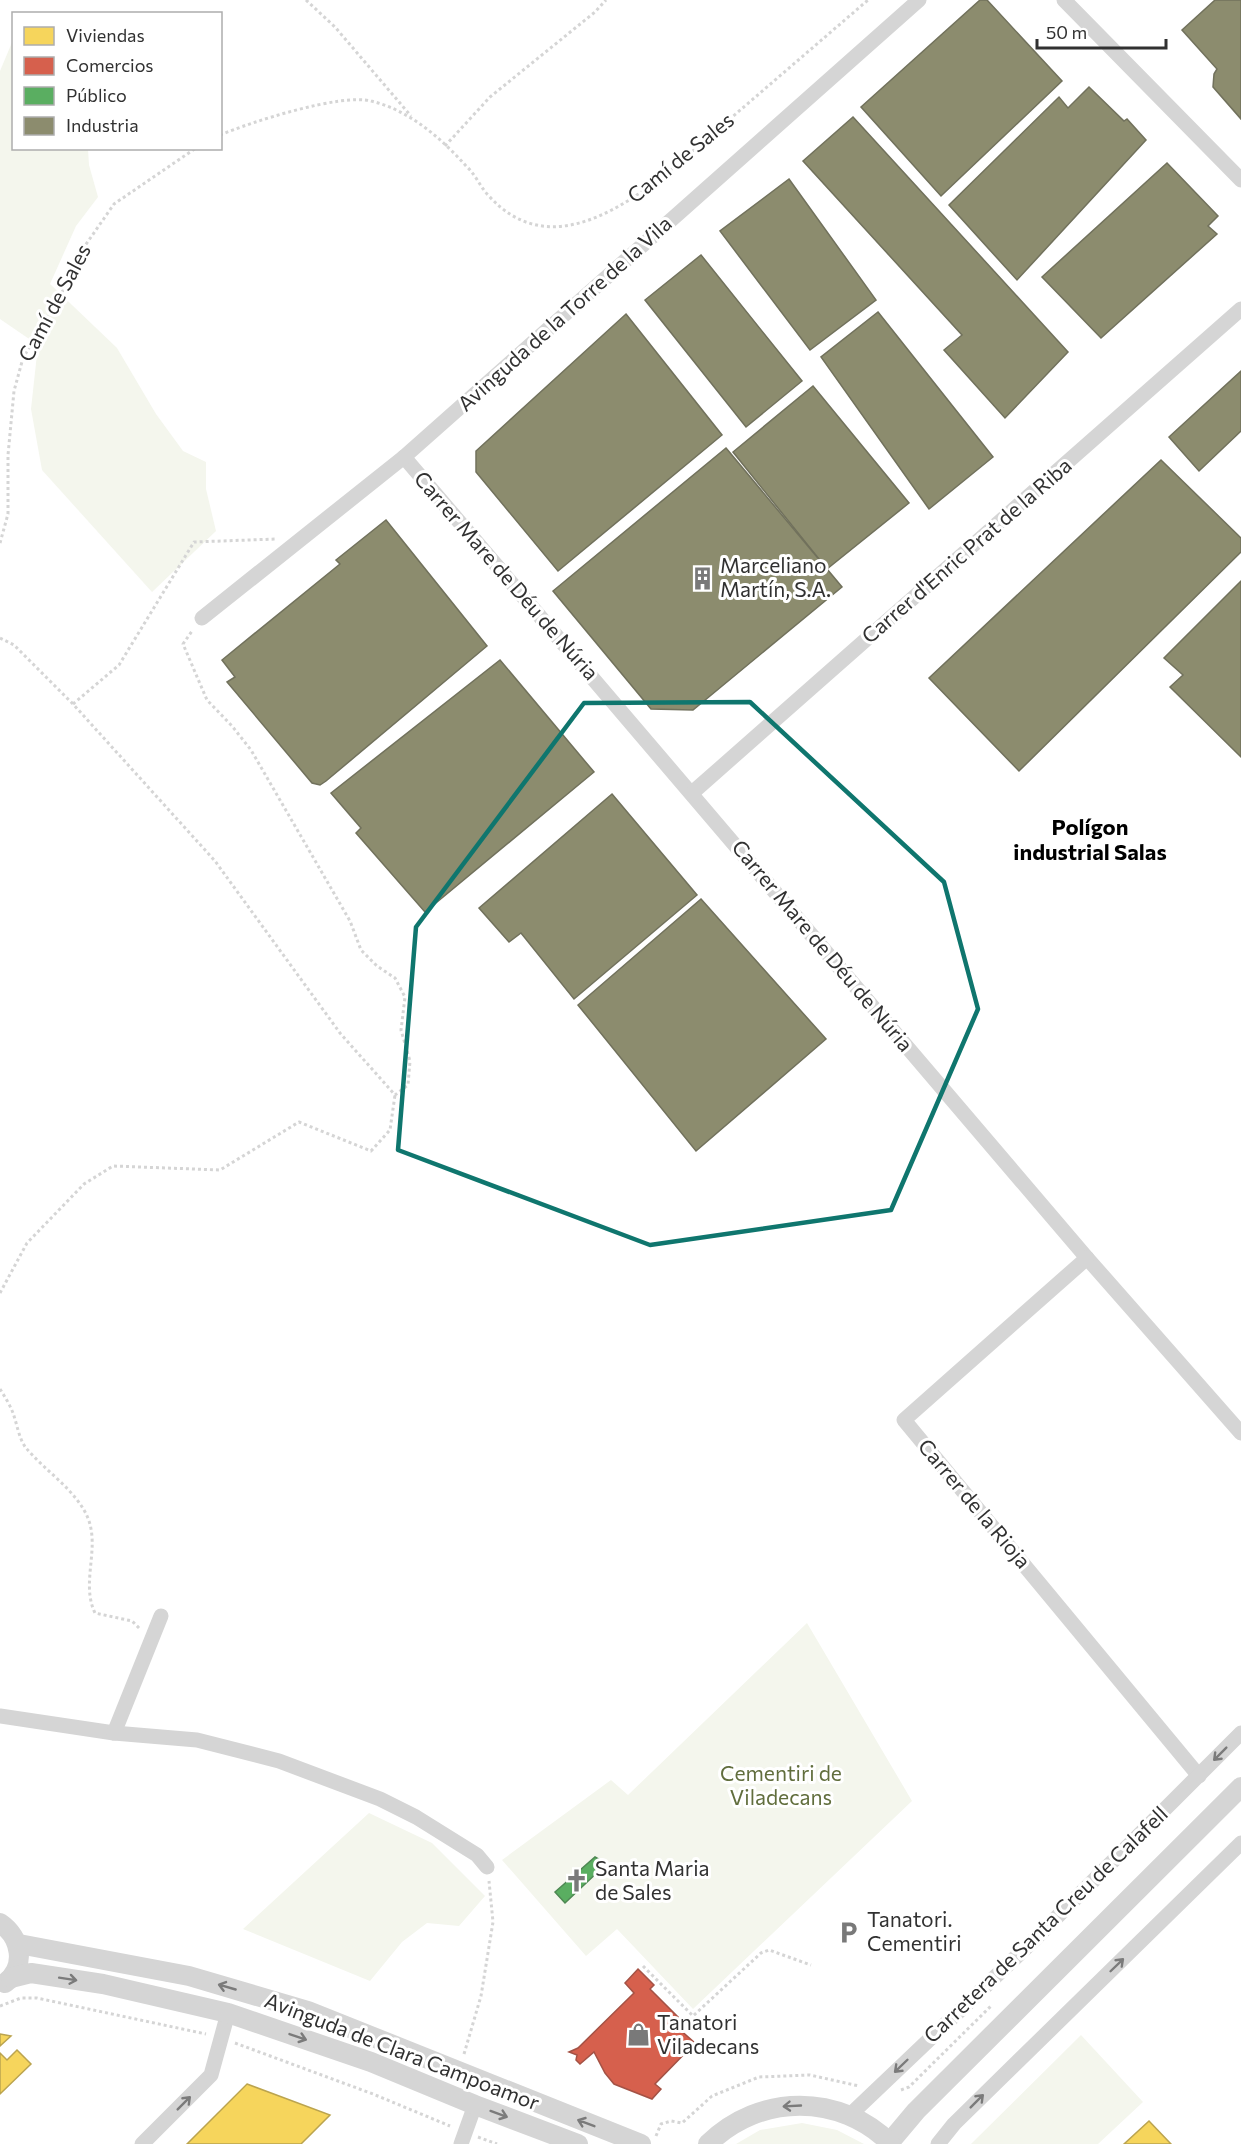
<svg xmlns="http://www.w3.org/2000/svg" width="1241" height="2144" font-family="Commissioner,sans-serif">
<rect width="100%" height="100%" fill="#fff"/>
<g fill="#f4f6ed">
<path d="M13,40l1,108 74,1 1,16 9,32 -22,29 -26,58 67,64 39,66 27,37 23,11v27l10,42 -64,61 -110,-122 -11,-61 7,-64 -38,-26v-248z"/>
<path d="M807,1623l105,178 -219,208 -76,-80 -31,27 -84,-96 109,-80 17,15z"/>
<path d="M369,1813l63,30 53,53 -26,30 -32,-3 -25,19 -32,39 -127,-52z"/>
<path d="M1081,2035l62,67 -45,42h-127z"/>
<path d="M802,2123l35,7 27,14h-128l24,-14z"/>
</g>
<g fill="#f6d55c" stroke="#bba44f" stroke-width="1.5">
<path d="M0,2034l11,2 -11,10z"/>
<path d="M17,2050l14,14 -31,30v-41l7,7z"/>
<path d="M247,2084l83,31 -29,29h-114z"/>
<path d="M1149,2121l22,23h-47z"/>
</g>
<path fill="#d6604d" stroke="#a45245" stroke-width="1.5" d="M638,1969l16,16 -4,4 34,34 -6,5 17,15 -40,41 6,5 -9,10 -38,-15 -9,-11 -11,-21 -14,12 -4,-4 1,-5 -8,-3 9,-4 56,-55 -9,-10z"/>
<path fill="#5aae61" stroke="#4e8853" stroke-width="1.5" d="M595,1857l7,4v7l-37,35 -10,-11z"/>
<g fill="#8c8c6e" stroke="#71715c" stroke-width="1.5">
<path d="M980,0h7l75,81 -121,115 -80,-89z"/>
<path d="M1215,0h26v119l-28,-32 1,-13 3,-5 -35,-39z"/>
<path d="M1089,87l35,34 3,-2 19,21 -129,140 -68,-75 110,-108 9,11z"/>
<path d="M853,117l215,235 -63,66 -61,-68 18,-15 -159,-174z"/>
<path d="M1167,163l51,53 -10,10 9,8 -116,104 -59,-61z"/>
<path d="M789,179l87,121 -66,50 -90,-119z"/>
<path d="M701,255l101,126 -56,46 -101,-127z"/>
<path d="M878,312l115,145 -64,52 -108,-152z"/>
<path d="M626,314l96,121 -164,136 -82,-99v-21z"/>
<path d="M1241,371v60l-42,40 -30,-34z"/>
<path d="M813,386l96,117 -82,66 -94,-117z"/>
<path d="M726,448l116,139 -149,123 -42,-1 -98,-118z"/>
<path d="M1161,460l80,78v14l-222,219 -90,-93z"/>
<path d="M386,520l101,126 -161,135 -6,4 -8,-2 -85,-101 8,-5 -13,-17 118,-96 -4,-4z"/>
<path d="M1241,581v176l-71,-70 13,-12 -19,-17z"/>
<path d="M500,660l94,112 -169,140 -69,-79 5,-5 -30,-35z"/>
<path d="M612,794l85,101 -123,104 -53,-66 -12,9 -30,-34z"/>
<path d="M701,899l125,140 -130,112 -118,-146z"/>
</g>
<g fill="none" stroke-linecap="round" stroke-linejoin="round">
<g stroke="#d5d5d5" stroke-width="3" stroke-dasharray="3 3" stroke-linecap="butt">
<path d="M306,0l29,27 76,89"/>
<path d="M220,135c31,-13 121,-42 151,-34 38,9 70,37 96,66 9,8 13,20 22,29 55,61 124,19 177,-22l202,-174"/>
<path d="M445,146l45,-49 105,-85 11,-12"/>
<path d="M0,543l8,-29v-59l6,-64 9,-33 42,-71 8,-24 41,-59 82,-56"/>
<path d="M0,638l14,7 59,59 142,157 125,172 55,62 13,-10 2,-24 -9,-31 4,-33 -10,-19 -18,-12 -16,-16 -11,-29 -99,-171 -19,-24 -25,-26 -24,-56 9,-13"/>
<path d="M73,704l46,-39 75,-123 82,-3"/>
<path d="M0,1293l27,-50 57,-59 29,-18 107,4 79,-48 72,29 19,-21 5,-35"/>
<path d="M0,1389c5,8 10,16 13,24 4,11 6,26 13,35 19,23 53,44 63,73 10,30 -8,63 6,92l37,8 8,8"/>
<path d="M643,1966l50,50 68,-63 8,-3 42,15"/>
<path d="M0,2006l21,-8h16l169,36"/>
<path d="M235,2043l138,51 77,32"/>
<path d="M464,2054l17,-58 12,-74 -4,-41"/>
<path d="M901,2090l8,-3 83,-82"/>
<path d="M656,2136l5,-12 10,-3 11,2 30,-27 47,-19 51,-2 49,11"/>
<path d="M478,2137l19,7"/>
</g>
<g stroke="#d5d5d5" stroke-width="15">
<path d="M1064,0l177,180"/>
<path d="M404,457l683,801 154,175"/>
<path d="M202,618l202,-161 515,-457"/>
<path d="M692,793l549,-484"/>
<path d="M1087,1258l-183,162 295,356"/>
<path d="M0,1716l114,17 83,7 82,21 101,38 36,18 61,38 10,12"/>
<path d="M114,1733l47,-117"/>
<path d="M850,2115l185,-176 206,-206"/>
<path d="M142,2144l69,-69 17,-62"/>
<path d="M461,2144l14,-39"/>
<path d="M938,2144l16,-20 287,-281"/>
</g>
<g stroke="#d5d5d5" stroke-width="20">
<path d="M0,1923c21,14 27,44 5,60"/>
<path d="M19,1944l170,32 119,35 333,133"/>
<path d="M11,1978l20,-5 72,11 125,29 143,49 104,43 103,39"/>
<path d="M890,2142l26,-31 325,-324"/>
<path d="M708,2144c52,-51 132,-51 183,0"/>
</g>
</g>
<defs><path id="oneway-shaft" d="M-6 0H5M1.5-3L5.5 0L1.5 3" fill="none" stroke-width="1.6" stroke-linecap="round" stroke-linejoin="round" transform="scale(1.5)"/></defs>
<g stroke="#7b7b7b">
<use href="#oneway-shaft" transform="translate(1220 1754) rotate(135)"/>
<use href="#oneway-shaft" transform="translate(1117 1965) rotate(-44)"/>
<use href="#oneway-shaft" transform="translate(68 1979) rotate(9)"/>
<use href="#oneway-shaft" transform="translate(227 1987) rotate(-164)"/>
<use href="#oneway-shaft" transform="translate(298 2037) rotate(19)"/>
<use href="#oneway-shaft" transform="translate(901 2066) rotate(136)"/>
<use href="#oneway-shaft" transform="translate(977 2101) rotate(-45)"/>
<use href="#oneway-shaft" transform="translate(184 2103) rotate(-45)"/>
<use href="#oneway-shaft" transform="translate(792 2106) rotate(177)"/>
<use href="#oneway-shaft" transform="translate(499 2114) rotate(20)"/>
<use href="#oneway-shaft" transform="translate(586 2123) rotate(-159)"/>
</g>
<path fill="none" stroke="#0f766e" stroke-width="4.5" stroke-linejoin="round" d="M750,702l194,180 34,127 -87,201 -241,35 -252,-95 18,-223 168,-224z"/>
<defs>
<symbol id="building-bare" viewBox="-9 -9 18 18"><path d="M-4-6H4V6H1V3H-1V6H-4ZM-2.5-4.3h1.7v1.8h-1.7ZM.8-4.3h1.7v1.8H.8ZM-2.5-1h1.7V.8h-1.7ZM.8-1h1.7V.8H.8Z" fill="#797979" stroke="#fff" stroke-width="2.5" paint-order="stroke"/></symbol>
<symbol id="church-bare" viewBox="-9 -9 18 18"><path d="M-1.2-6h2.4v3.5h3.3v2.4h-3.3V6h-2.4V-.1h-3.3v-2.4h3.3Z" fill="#797979" stroke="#fff" stroke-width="2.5" paint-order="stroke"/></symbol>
<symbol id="parking-bare" viewBox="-9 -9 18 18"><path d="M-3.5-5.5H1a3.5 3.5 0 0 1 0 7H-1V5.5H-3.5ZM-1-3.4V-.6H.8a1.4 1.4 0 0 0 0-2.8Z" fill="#797979" stroke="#fff" stroke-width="2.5" paint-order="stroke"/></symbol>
<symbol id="shop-bare" viewBox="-9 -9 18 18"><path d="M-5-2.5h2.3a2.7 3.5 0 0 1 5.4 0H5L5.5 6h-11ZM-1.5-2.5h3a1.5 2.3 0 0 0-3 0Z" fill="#797979" stroke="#fff" stroke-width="2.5" paint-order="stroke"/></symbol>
</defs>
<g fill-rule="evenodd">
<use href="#building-bare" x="686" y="562" width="33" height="33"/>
<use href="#church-bare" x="560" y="1864" width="33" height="33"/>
<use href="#parking-bare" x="832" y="1916" width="33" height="33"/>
<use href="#shop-bare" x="622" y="2018" width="33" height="33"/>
</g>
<g text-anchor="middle" stroke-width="6" stroke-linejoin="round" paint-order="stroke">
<g font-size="21" fill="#313131" stroke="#fff">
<text transform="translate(681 158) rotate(-39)" y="7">Camí de Sales</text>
<text transform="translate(55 303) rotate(-62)" y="7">Camí de Sales</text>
<text transform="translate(565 314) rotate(-42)" y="7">Avinguda de la Torre de la Vila</text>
<text transform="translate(967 551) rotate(-41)" y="7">Carrer d'Enric Prat de la Riba</text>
<text transform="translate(506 576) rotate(49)" y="7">Carrer Mare de Déu de Núria</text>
<text transform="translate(822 946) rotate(50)" y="7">Carrer Mare de Déu de Núria</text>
<text transform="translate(974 1504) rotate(50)" y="7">Carrer de la Rioja</text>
<text transform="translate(1046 1925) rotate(-44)" y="7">Carretera de Santa Creu de Calafell</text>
<text transform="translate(402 2052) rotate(21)" y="7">Avinguda de Clara Campoamor</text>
</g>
<g font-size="21" fill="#313131" stroke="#fff" text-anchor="start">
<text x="720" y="573">Marceliano<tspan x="720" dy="24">Martín, S.A.</tspan></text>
<text x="595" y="1876">Santa Maria<tspan x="595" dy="24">de Sales</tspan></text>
<text x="867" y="1927">Tanatori.<tspan x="867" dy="24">Cementiri</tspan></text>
<text x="657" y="2030">Tanatori<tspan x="657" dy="24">Viladecans</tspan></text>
</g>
<g font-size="21" fill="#616e3d" stroke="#fff">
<text x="781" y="1781">Cementiri de<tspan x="781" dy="24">Viladecans</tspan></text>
</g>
<g font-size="22" font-weight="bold" fill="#000" stroke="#fff">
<text x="1090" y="835">Polígon<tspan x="1090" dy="25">industrial Salas</tspan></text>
</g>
</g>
<rect x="12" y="12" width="210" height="138" fill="#ffffff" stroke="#adadad" stroke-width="1.5"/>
<rect x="24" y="27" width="30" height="18" fill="#f6d55c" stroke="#adadad" stroke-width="1.5"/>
<text x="66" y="42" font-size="18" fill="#313131">Viviendas</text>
<rect x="24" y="57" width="30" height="18" fill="#d6604d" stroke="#adadad" stroke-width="1.5"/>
<text x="66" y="72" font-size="18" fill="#313131">Comercios</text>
<rect x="24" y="87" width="30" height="18" fill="#5aae61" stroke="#adadad" stroke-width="1.5"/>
<text x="66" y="102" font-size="18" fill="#313131">Público</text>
<rect x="24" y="117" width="30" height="18" fill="#8c8c6e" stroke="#adadad" stroke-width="1.5"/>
<text x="66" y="132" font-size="18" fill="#313131">Industria</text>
<path d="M1037 39v9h129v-9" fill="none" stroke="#313131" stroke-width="3"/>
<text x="1046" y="39" font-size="18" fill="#313131" stroke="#ffffff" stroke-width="4.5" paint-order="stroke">50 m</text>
</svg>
